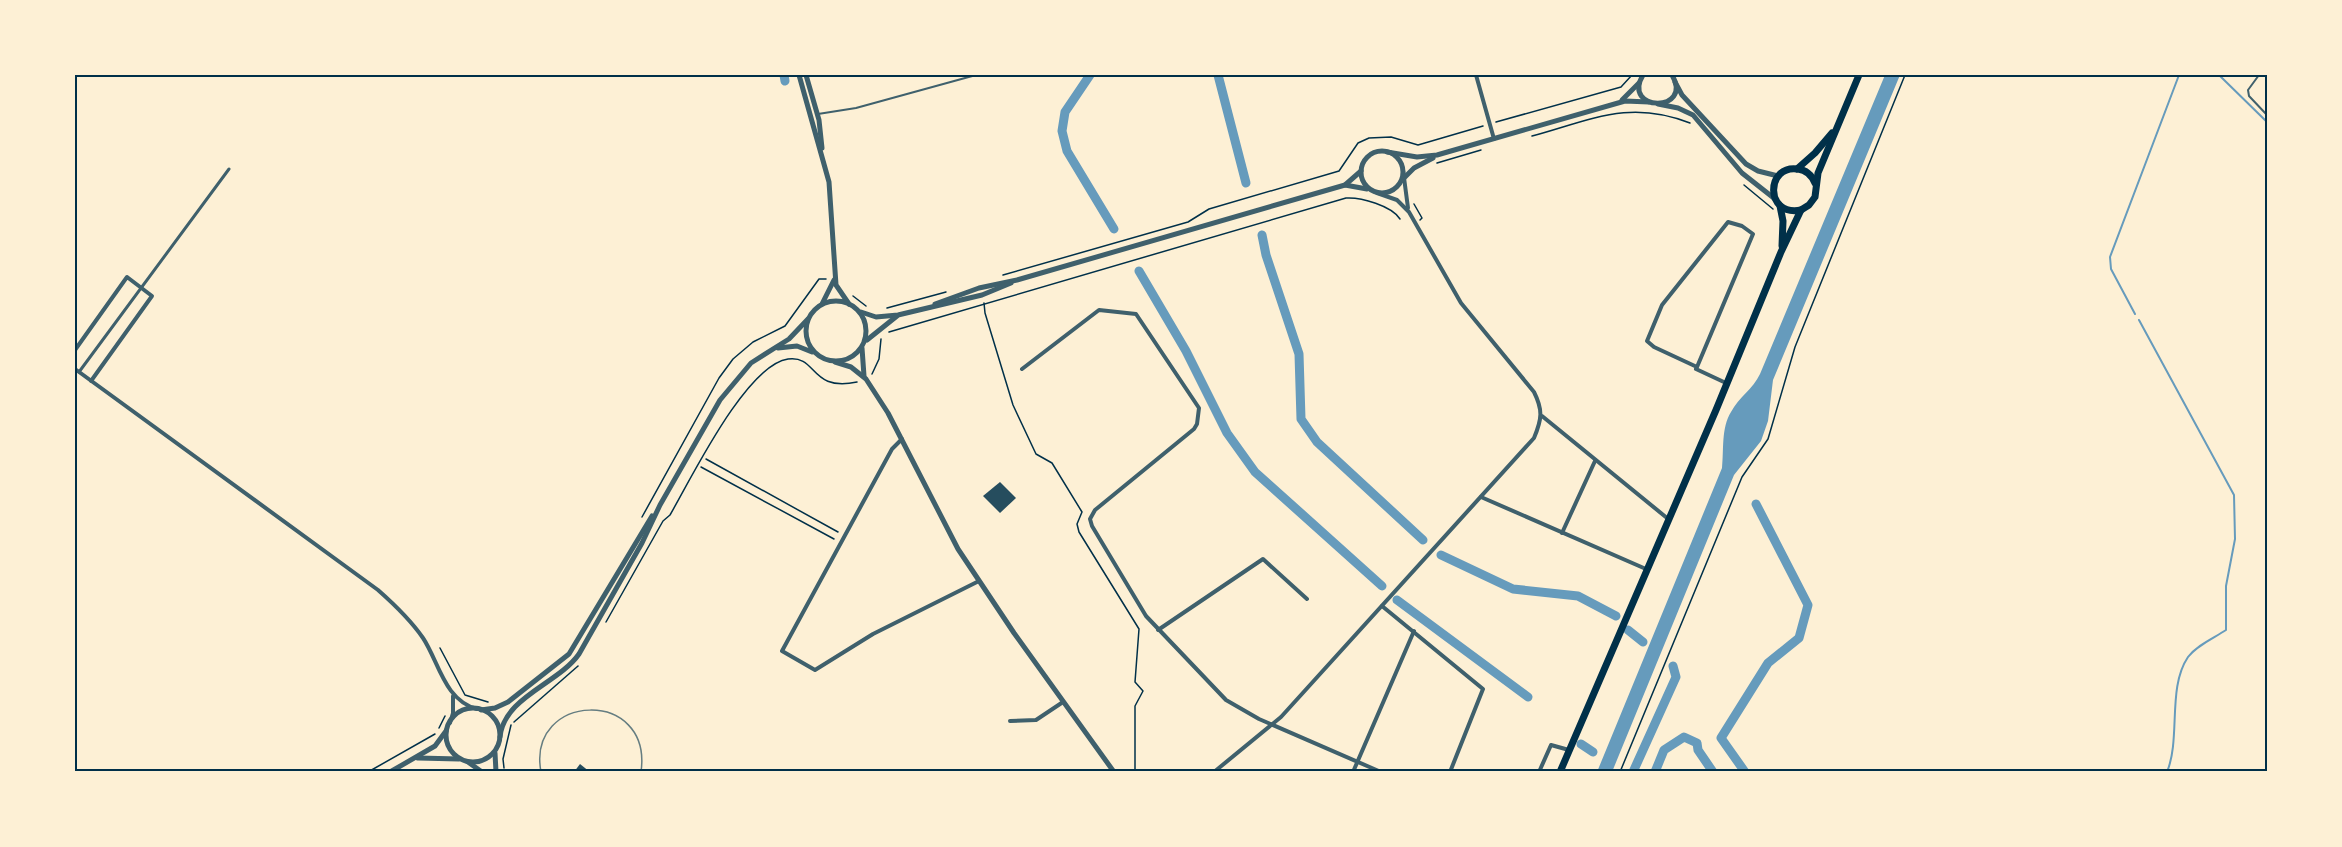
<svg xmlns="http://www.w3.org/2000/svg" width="2342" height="847" font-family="'Open Sans',sans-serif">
<rect width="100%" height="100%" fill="#fdf0d5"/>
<path fill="#669bbc" d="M1885,75h15l-127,305 -5,41 -7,20 -27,34 -122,297h-15l125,-304c2,-18 -1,-40 9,-56 8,-15 22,-23 29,-38z"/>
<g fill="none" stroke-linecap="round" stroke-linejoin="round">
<g stroke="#669bbc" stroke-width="2">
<path d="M2219,75l48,47"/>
<path d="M2135,314l-24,-45 -1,-12 69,-182"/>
<path d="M2139,320l95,175 1,44 -9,47v44c-12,8 -29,15 -38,27 -21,31 -7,81 -21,115"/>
</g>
<g stroke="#669bbc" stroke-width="9">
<path d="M784,75l1,6"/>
<path d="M1090,75l-25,37 -3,19 5,20 47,78"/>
<path d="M1218,75l28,108"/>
<path d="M1262,235l4,20 33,99 2,65 16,23 106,98"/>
<path d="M1139,271l47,80 41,82 28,39 127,114"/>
<path d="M1441,555l72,34 65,7 38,20"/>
<path d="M1397,600l131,97"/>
<path d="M1628,630l15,12"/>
<path d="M1581,744l12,8"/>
<path d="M1633,772l43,-95 -3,-11"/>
<path d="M1655,772l9,-22 20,-13 13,6 1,7 15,22"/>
<path d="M1745,772l-24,-34 47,-75 31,-25 9,-33 -52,-101"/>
</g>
</g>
<g fill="#264d5e">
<path d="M1000,482l16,16 -16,15 -17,-17z"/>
<path d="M580,764l10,8h-16z"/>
</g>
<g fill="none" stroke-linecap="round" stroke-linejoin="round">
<g stroke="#003049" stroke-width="1.5">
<path d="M1496,122l125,-35 11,-12"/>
<path d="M1532,136c59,-16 97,-37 158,-13"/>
<path d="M1437,163l44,-13"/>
<path d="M1744,185l29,24"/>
<path d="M1414,204l8,14 -2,2"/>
<path d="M1003,275l185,-53 21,-13 130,-38 19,-28 11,-5 22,-1 27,8 65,-19"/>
<path d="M853,296l13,10"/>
<path d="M984,303l1,10 28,92 23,49 16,9 30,49 -5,12 2,8 60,97 -4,53 8,9 -8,15v66"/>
<path d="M887,308l59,-16"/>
<path d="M889,332l457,-134c15,-1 46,8 54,21"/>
<path d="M872,374l7,-15 2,-20"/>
<path d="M706,459l132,73"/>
<path d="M701,467l133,72"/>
<path d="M642,517l77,-139 14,-19 20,-17 32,-16 34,-47h7"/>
<path d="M606,622l57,-101 7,-6c21,-36 76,-150 118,-156 30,-4 21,33 69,23"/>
<path d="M440,648l25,47 23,7"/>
<path d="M514,722l64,-56"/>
<path d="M439,728l6,-12"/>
<path d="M504,768l-1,-9 8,-34"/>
<path d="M368,772l67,-38"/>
<path d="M1620,772l122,-295 26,-38 27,-92 110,-272"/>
</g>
<g stroke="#3f606c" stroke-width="2">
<path d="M2259,75l-11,15 1,6 18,19"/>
<path d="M818,114l38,-6 120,-33"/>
</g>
<path stroke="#3f606c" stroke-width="3" d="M79,372l150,-203"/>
<g stroke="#3f606c" stroke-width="4">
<path d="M1476,75l18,64"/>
<path d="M1403,170l5,38"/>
<path d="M75,350l52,-73 25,19 -61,85"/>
<path d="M1697,367l-43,-20 -7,-6 15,-36 66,-83 14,4 11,8 -56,133 -1,2 30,14"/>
<path d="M75,369l303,221c17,15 32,29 45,48 16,24 21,62 54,71"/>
<path d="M1022,369l77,-59 37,4 63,94 -2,16 -3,5 -99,81 -5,9 2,7 54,90 80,84 33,19 122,53"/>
<path d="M1542,416l125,102"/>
<path d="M902,439l-10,10 -110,202 33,19 58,-36 106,-53"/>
<path d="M1481,497l165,72"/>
<path d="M1562,533l33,-72"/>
<path d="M1382,606l101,83 -33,83"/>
<path d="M1158,630l105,-71 44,40"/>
<path d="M1010,721l26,-1 27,-18"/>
<path d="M450,723l3,-10v-17"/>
<path d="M1214,772l67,-55 253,-279c8,-19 9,-28 0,-46l-73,-89 -52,-91 -12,-12 -20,-7"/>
<path d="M1353,772l61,-141"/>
<path d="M1539,772l12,-27 18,5"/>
</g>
<g stroke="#3f606c" stroke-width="5">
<path d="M799,75l30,107 7,103 13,19"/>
<path d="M806,75l13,45 3,28"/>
<path d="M1643,75c-22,37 51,38 29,0"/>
<path d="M1675,82l7,13 64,69 12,7 20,5"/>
<path d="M1622,100l17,-17"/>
<path d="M1658,104l20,4 15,7 49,58 33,26"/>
<circle cx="1382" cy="172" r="21"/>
<path d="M1387,152l30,5 20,-2 188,-54 24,1"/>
<path d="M1402,180l12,-12 19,-10"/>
<path d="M1345,185l22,4"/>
<circle cx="836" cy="331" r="30"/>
<path d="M822,304l12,-24"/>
<path d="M935,304l44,-16 38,-8 328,-95 16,-14"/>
<path d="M861,312l15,5 22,-2 84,-20 29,-12"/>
<path d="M867,340l30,-24"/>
<path d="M778,348l19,-2 15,6"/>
<path d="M862,348l2,28"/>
<path d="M835,362l16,5 15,12 22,34 70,136 56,84 100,139"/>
<circle cx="473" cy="735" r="27"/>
<path d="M481,710l14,-2 13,-6 61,-48 83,-138"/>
<path d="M500,737c4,-40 58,-53 79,-83l63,-111 18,-38 60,-105 31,-37 38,-24 19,-20"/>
<path d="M495,753l1,19"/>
<path d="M418,758l41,1"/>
<path d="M468,762l14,10"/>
<path d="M390,772l45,-26 11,-15"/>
</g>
<g stroke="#003049" stroke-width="7">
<path d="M1797,169l18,-16 17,-20"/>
<path d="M1780,206l3,15 -1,25"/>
<path d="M1801,210c-37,7 -35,-46 -3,-41 8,1 14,7 17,14"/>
<path d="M1560,772l156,-362 65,-158 20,-42 8,-5 6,-8 3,-24 41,-98"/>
</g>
<path stroke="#657d81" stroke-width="1.5" d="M541,772c-15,-80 112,-85 100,0"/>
</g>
<rect width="2342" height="847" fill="none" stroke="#fdf0d5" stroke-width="153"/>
<rect x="76" y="76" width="2190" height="694" fill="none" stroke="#003049" stroke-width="2"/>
</svg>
